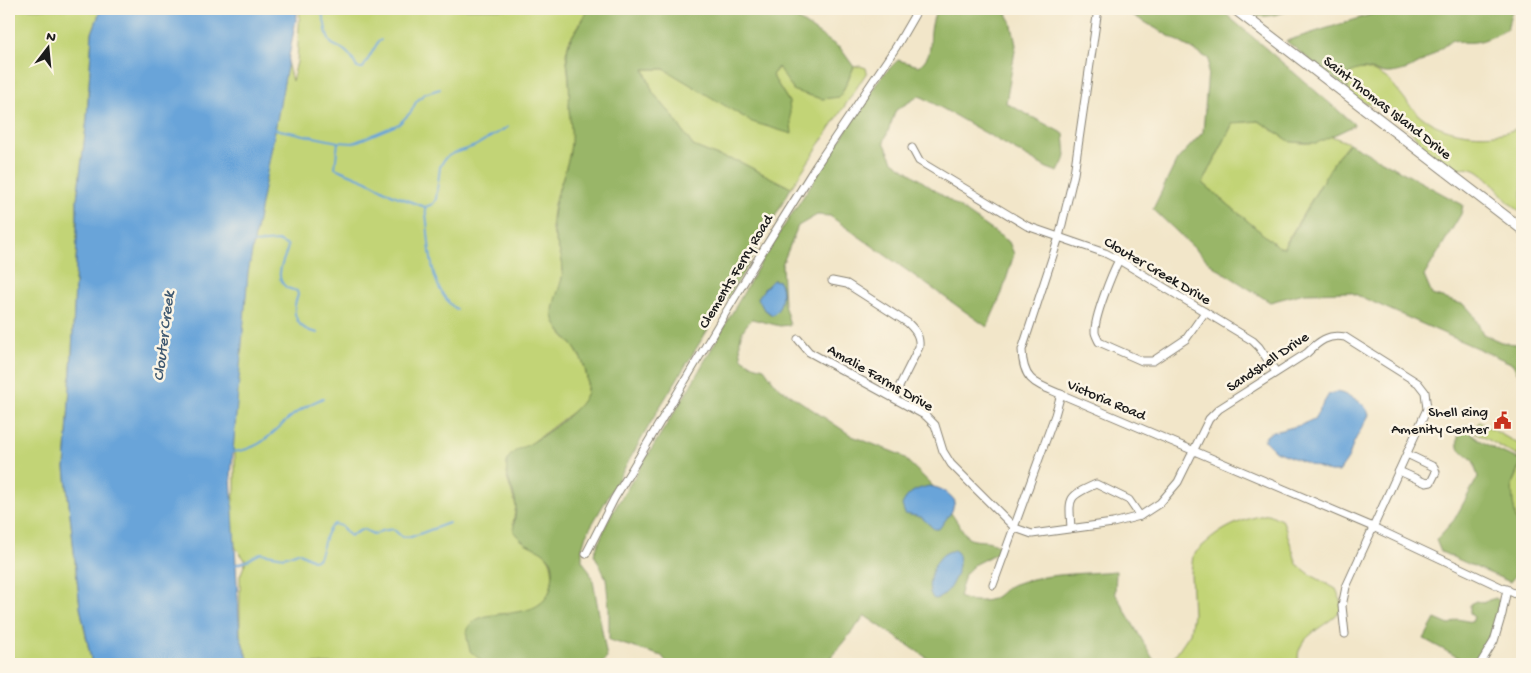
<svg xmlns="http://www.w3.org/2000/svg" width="1531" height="673" font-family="'Gochi Hand',sans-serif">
<rect width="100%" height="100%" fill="#fcf5e5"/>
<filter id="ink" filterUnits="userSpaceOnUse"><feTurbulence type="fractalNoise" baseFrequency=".02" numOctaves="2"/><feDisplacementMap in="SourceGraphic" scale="10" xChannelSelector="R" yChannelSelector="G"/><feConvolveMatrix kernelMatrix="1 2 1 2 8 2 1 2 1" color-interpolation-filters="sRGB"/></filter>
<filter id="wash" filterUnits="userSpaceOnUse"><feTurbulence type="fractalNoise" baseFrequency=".0096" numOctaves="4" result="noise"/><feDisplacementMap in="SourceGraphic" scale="20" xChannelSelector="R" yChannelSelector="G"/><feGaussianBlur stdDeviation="1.12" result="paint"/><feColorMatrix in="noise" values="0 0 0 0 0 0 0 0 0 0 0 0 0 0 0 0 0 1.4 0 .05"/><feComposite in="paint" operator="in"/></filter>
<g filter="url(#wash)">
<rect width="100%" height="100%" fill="#f2e6c9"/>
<g fill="#c2d476" stroke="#6f7849">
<path d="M9,9h92l-9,24 -5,86 -10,80v40l-5,114 -7,115 15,139 12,57h-83z"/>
<path d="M300,9h287l-1,5 -17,27 -3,13 3,26 3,60 -3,18 -15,46 -2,14v12l10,28 1,13 -8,51 4,8 15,17 10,17 3,16v13l-7,13 -47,36 -26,36 9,28 -3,17 12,20c21,7 30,17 27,40 -1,6 -5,16 -11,20 -10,10 -28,10 -41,11l-16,49 5,1h-239l-10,-28v-60l6,-15 -13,-17 -3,-30 5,-24v-37l-9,-1 -21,-44 80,-354 7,27 5,-19z"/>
<path d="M860,66l6,2 1,4 -76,116 -51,-26 -25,-7 -22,-9 -21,-31 -19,-22 -9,-24h20l38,22 87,11 -17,-27 7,-8 15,24 46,6 14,-30z"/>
<path d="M1356,69c37,-1 41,28 65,47 24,20 74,25 101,10v86c-17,-8 -25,-28 -41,-39 -15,-12 -23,0 -36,-7 -23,-13 -29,-33 -46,-50 -12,-11 -26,-9 -39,-15 -4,-2 -8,-6 -12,-9l1,-18z"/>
<path d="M1259,121c28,18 38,31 72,15l18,7 -12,14 -54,91 -6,-2 -74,-63 30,-60z"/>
<path d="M1479,422l43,24 -5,10 -44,-25z"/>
<path d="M1522,449v86c-6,-15 -14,-36 -9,-52 2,-8 7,-14 8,-23l-4,-1z"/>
<path d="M1269,514l14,7 14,43 14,11 25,14 7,16c-2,4 -5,9 -9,12 -15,13 -41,23 -35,47h-130l21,-31 3,-19 -2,-41 2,-18c25,-25 41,-34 76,-41z"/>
</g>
<g fill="#99b667" stroke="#5a6942" fill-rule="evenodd">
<path d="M587,9h192l10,4 52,36 13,18 -14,30 -18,2 -28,-8 -16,-24 -6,8 17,27 3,32 -40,-12 -88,-53h-20l9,24 19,22 21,31 22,9 25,7 51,26 -46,82 -84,135 -75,130 -4,13v13l7,9 4,11 14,77 -6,6h-112l-5,-1 -14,-12c-1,-5 -4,-14 -3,-19 8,-33 78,-1 85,-50 1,-9 3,-18 -4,-25 -7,-8 -15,-9 -23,-14 -4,-3 -8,-7 -11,-11 -1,-9 2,-17 2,-26 -1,-15 -12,-28 -9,-44 3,-12 17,-14 26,-20 14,-9 51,-34 54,-51 2,-16 -4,-33 -14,-45 -8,-11 -21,-20 -20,-35 1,-14 9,-26 10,-40 0,-20 -13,-36 -10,-55 3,-26 16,-48 18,-73 1,-11 -1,-23 -2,-34 0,-10 1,-20 0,-30 0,-9 -3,-18 -2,-27 1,-17 17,-27 20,-43z"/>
<path d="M937,9h67l7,12 5,24 -10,58 58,31 2,22 -8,16 -11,-4 -123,-70 -5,-2 -23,14 -12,32 9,19 116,81 5,12 -12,39 -15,34 -157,-111 -13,-1 -19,11 -16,39 2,39 6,21 -10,1 -28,-7c-13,13 -14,21 -10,39l11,7 11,3 13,18 75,50 49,19 31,30 36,53c13,6 26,-2 33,13l-26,13 -10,10 -6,23c10,5 28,6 37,0 6,-4 10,-10 16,-12 30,-12 72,-11 104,-14l-1,22 38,66 6,5h-223l-71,-48 -40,48h-157l-6,-8 -53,-16v-32l-3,-30 -12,-24 15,-36 79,-128 76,-133 117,-180 17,-17 21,6c16,-13 9,-24 13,-41 1,-6 3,-11 5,-16zM773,280l6,1c8,14 0,23 -9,33l-7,-6 1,-19z"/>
<path d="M1122,9h98l135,116 -38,18 -26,-1 -32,-21 -26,2 -30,60 74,63 7,2 53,-91 12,-14 114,62 -2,9 -37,62 8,19 33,10 8,9 10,20 18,8 21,3v38l-9,-19 -163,-72 -46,1 -34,9 -57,-36 -60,-57 24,-49 26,-28 6,-73z"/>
<path d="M1239,9h57c-19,5 -40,14 -57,0z"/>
<path d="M1389,9h122l1,2 -5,18c-20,11 -32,17 -55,11 -19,14 -37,31 -62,33 -16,1 -25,-10 -41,1l-1,16 -62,-49z"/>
<path d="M1466,425l3,1 -1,4c14,14 35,24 54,30l-10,24 1,18 3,17 6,16v32l-12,15 -69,-30 -5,-12 18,-20 24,-43 -5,-17 -15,-12c-1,-11 0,-17 8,-23z"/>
<path d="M1496,598l3,3c-1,27 -13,40 -24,63h-5l-46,-25 11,-20 14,6 8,-6 15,3 2,-5 -4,-3v-10l6,-3 8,2 5,-3z"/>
</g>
<g fill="#69a4d9" stroke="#42607a">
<path d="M101,9h197l-50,264 -17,203 9,160 10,28h-158l-12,-57 -15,-139 7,-115 5,-114v-40l10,-80 5,-86z"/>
<path d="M773,280l6,1c5,9 4,29 -7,34l-9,-7 -5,-10 6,-9z"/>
<path d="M1336,392c12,2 30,10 33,23l-15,27 -6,17 -9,13h-9l-55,-21 -11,-11 2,-4 4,-3 31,-8 13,-6 15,-25z"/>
<path d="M929,486c12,2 18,5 26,15l-3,10 -13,18h-5l-13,-12 -16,-3 -3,-9c6,-13 14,-16 27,-19z"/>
<path d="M954,550l4,3c0,4 1,9 1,12 -2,11 -12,34 -25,34 -10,-10 -2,-32 6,-41 4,-5 8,-6 14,-8z"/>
</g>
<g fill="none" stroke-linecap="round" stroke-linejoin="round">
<g stroke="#69a4d9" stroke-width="2">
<path d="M318,9c10,9 5,24 13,34 3,3 8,4 11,6 8,4 11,11 15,19h6l15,-26 3,-2"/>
<path d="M275,129l63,13 15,1 46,-19 12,-12 5,-10 8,-8 16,-5"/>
<path d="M338,142l-3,26 32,13 26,14 32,12 8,-3 3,-5 4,-32 5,-9 7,-4 23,-8 33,-19"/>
<path d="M425,207c6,35 1,80 32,103"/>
<path d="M253,243l25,-2 10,5c-2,12 -16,31 -2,41 2,2 8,3 11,4l1,4c-8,19 -1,35 20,38"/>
<path d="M232,452c25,-2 37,-15 54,-31 11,-10 23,-17 37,-23"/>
<path d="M235,565l11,-4 15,-8 23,4 14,-5 15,8 5,-1c7,-12 5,-27 16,-35l7,2 9,10 13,-7 12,6 6,-4 12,-2 9,8h9l38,-14"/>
</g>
</g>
</g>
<g filter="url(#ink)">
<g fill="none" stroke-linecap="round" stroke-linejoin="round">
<defs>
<g id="minor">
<path d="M1098,9l-24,165 -15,63 -37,113c1,34 16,34 43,46l308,131 149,70"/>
<path d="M912,148l7,13 108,65 78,27 14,7 134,81 6,6 17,25"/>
<path d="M1119,260c-7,13 -25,58 -24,72 0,3 3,7 4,10l43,19h11l33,-22 19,-27"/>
<path d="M832,281l15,3 61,39c8,8 12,13 11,24l-25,50"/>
<path d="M798,339l11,13 117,64 9,9 8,26 8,13 64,64 17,6 81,-11 27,-7 20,-13 18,-21 31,-63 10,-10 88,-56c12,-12 21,-19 38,-16l73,46 7,9 2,17 -81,178 -4,19 3,28"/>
<path d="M1399,471l27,12 5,-1 5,-10 -2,-5 -27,-13"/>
<path d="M1071,528c-2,-31 -4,-31 25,-44l33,16 11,16"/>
<path d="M586,554l28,-55 145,-242 57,-91 80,-119 22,-38"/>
<path d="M993,585l62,-170 6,-21"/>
<path d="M1480,664l14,-23 8,-27 5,-25"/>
</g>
<path id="secondary" d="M1235,9l287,220"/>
</defs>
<use href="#minor" stroke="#878172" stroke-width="9"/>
<use href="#secondary" stroke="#878172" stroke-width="12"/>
<use href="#minor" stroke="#fff" stroke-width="7"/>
<use href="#secondary" stroke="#fff" stroke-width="10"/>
</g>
</g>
<defs>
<symbol id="civic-bare" viewBox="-9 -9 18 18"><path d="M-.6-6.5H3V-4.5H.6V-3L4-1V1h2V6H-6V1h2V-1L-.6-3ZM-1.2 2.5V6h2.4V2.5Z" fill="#c8321e" stroke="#fcf5e5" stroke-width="2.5" paint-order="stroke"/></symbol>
</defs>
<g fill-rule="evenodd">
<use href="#civic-bare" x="1490" y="408" width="25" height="25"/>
</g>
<g text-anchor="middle" stroke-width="5" stroke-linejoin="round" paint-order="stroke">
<g font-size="15" fill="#1c1c1c" stroke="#fcf5e5">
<text transform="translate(1388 107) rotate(38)" y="5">Saint Thomas Island Drive</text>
<text transform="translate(1158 270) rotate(30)" y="5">Clouter Creek Drive</text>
<text transform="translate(735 271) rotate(-59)" y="5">Clements Ferry Road</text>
<text transform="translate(1267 361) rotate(-34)" y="5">Sandshell Drive</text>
<text transform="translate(881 377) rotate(30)" y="5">Amalie Farms Drive</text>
<text transform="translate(1107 399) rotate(23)" y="5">Victoria Road</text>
</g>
<g font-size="15" fill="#1c1c1c" stroke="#fcf5e5" text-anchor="end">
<text x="1488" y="416">Shell Ring<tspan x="1488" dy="17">Amenity Center</tspan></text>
</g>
<g font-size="16" font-style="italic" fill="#3f5971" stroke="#fcf5e5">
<text transform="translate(162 336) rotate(-83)" y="6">Clouter Creek</text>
</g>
</g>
<rect width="1531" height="673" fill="none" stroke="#fcf5e5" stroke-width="30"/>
<g transform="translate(48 48) rotate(16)" stroke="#fcf5e5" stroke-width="4" paint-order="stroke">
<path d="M0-4L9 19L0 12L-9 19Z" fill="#1c1c1c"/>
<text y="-8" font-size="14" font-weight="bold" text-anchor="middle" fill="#1c1c1c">N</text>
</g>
</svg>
